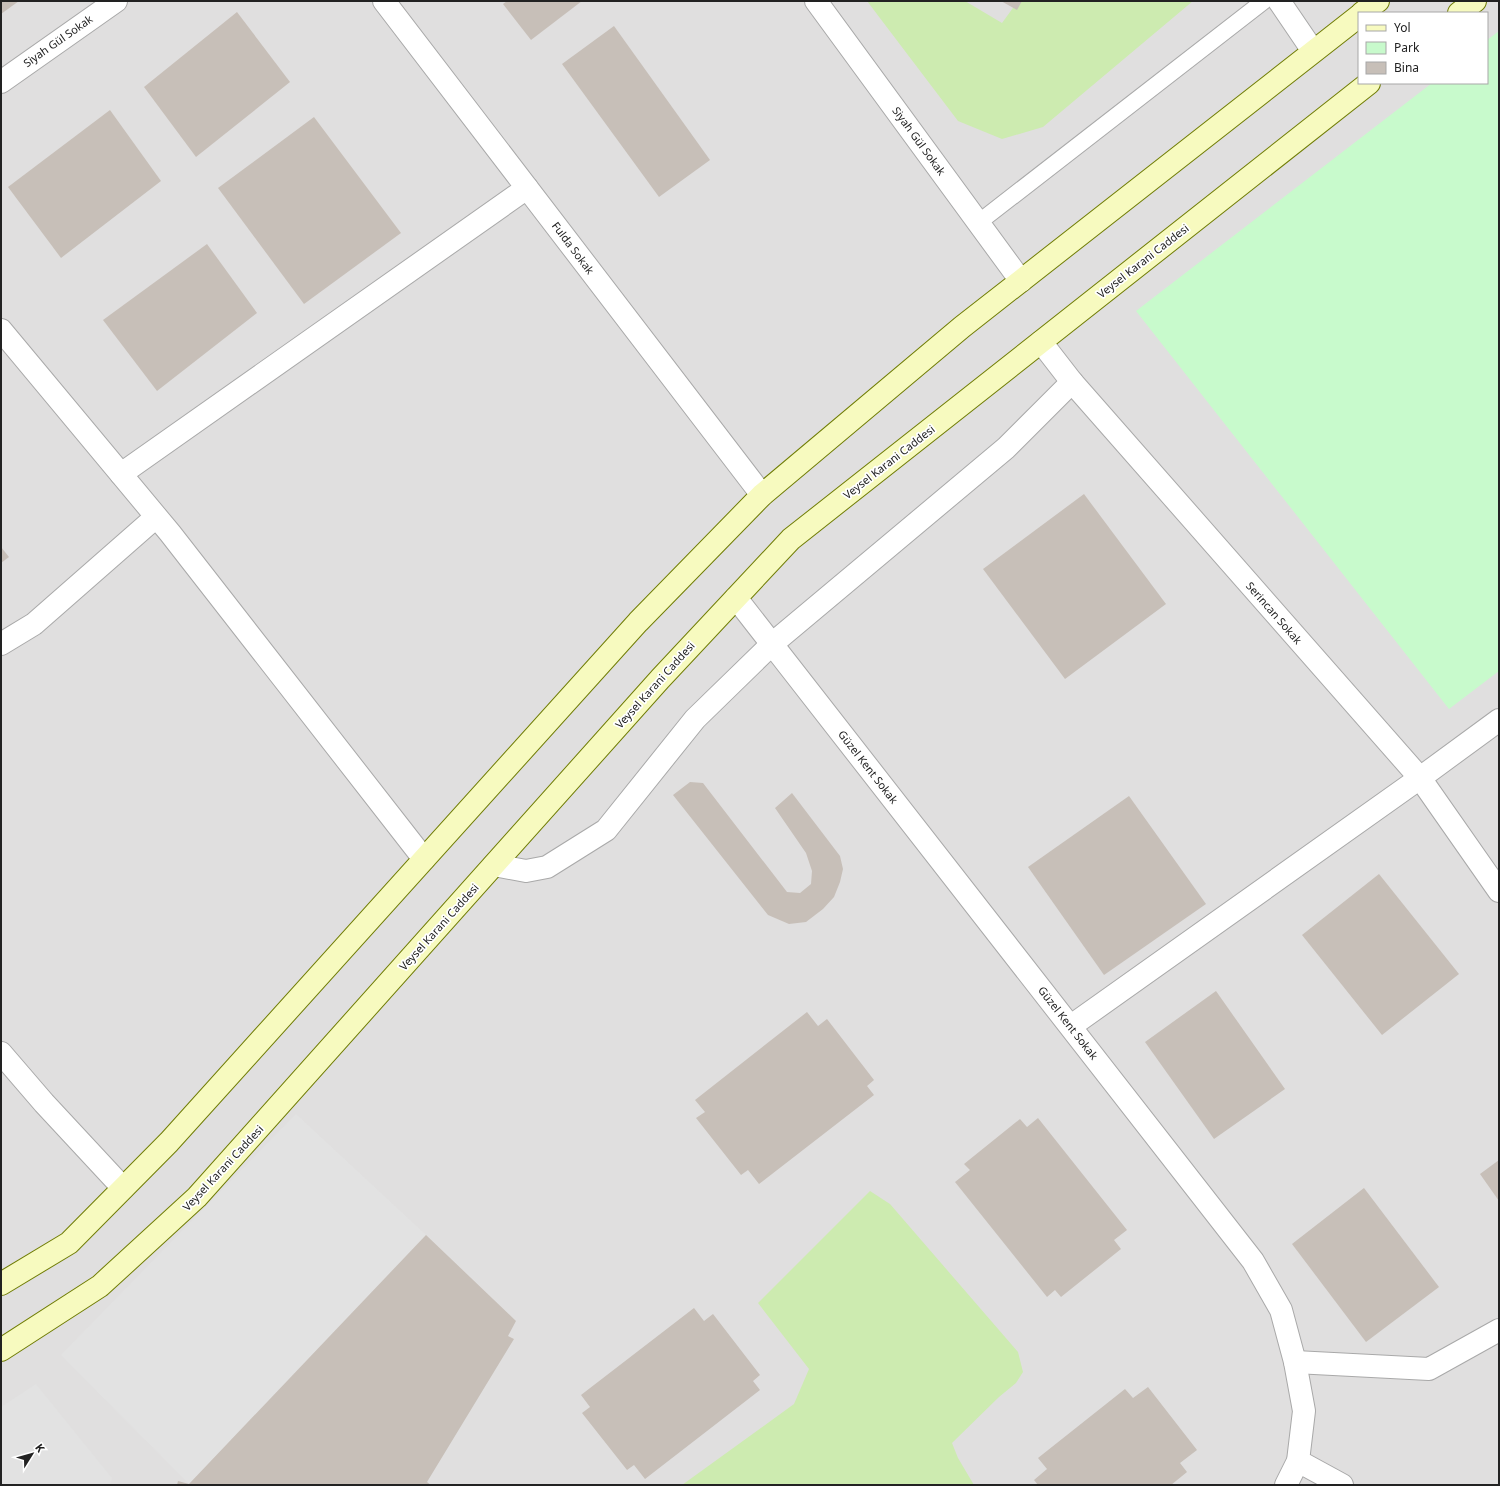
<svg xmlns="http://www.w3.org/2000/svg" width="1500" height="1486" font-family="'Noto Sans',sans-serif">
<rect width="100%" height="100%" fill="#f2efe9"/>
<path fill="#e0dfdf" fill-rule="evenodd" d="M1,1h1498v1484h-1498zM1359,13h128v70h-128z"/>
<g fill="#cdebb0">
<path d="M867,1h98l37,22 16,-22h175l-150,126 -41,12 -44,-18z"/>
<path d="M870,1191l20,13 128,148 5,20 -7,11 -17,14 -47,46 6,15 16,27h-292l112,-81 15,-35 -51,-66z"/>
</g>
<path fill="#c8facc" d="M1499,31v640l-50,38 -313,-398 296,-228h55v-43z"/>
<g fill="#e2e2e2">
<path d="M296,1114l130,121 -237,249 -128,-129z"/>
<path d="M36,1384l76,94 -2,7h-109v-78z"/>
</g>
<g fill="#c7bfb8">
<path d="M1,1h18l-18,13z"/>
<path d="M507,1h75l-51,39 -28,-36z"/>
<path d="M1001,1h21l-5,9z"/>
<path d="M237,12l53,70 -94,75 -52,-70z"/>
<path d="M614,26l96,134 -51,37 -97,-133z"/>
<path d="M110,110l51,71 -100,77 -53,-71z"/>
<path d="M314,117l87,116 -97,71 -86,-116z"/>
<path d="M207,244l50,69 -100,78 -54,-71z"/>
<path d="M1084,494l82,110 -101,75 -82,-110z"/>
<path d="M1,547l8,10 -8,6z"/>
<path d="M690,782l13,1 84,109 13,1 11,-9 1,-13 -6,-18 -31,-45 17,-15 48,63 3,13 -3,13 -6,15 -11,12 -17,13 -17,2 -21,-9 -95,-120z"/>
<path d="M1129,796l77,108 -102,71 -76,-108z"/>
<path d="M1379,874l80,100 -77,61 -80,-100z"/>
<path d="M1216,991l69,98 -71,50 -69,-97z"/>
<path d="M807,1012l11,14 9,-7 47,61 -7,6 7,9 -115,89 -11,-14 -7,5 -45,-57 9,-6 -10,-12z"/>
<path d="M1038,1118l89,112 -13,10 7,9 -60,48 -6,-7 -8,7 -92,-115 15,-12 -6,-6 56,-45 7,8z"/>
<path d="M1499,1160v41l-19,-27z"/>
<path d="M1364,1188l75,99 -73,55 -74,-98z"/>
<path d="M426,1235l90,86 -8,15 6,3 -87,143 4,3h-254l1,-4 11,3z"/>
<path d="M694,1308l10,13 9,-7 47,61 -7,6 7,9 -115,89 -11,-14 -7,5 -45,-57 8,-6 -9,-12z"/>
<path d="M1148,1387l49,63 -17,13 7,9 -16,13h-133l-4,-5 13,-11 -9,-11 87,-69 8,9z"/>
</g>
<g fill="none" stroke-linecap="round" stroke-linejoin="round">
<defs>
<path id="lane" d="M978,223l286,-222"/>
<g id="street">
<path d="M384,1l378,494"/>
<path d="M816,1l205,280"/>
<path d="M1279,1l34,50"/>
<path d="M1,82l115,-81"/>
<path d="M1,330l169,203 254,326"/>
<path d="M1041,342l31,40 348,396 79,113"/>
<path d="M121,474l406,-286"/>
<path d="M736,598l517,663 28,49 14,52 9,49 -6,50 -12,24"/>
<path d="M1,644l33,-20 122,-107"/>
<path d="M494,865l32,6 21,-4 59,-37 89,-111 77,-75 234,-196 66,-66"/>
<path d="M1071,1026l349,-248 79,-58"/>
<path d="M1,1053l43,50 79,85"/>
<path d="M1295,1362l134,7 70,-39"/>
<path d="M1298,1461l44,24"/>
</g>
<g id="secondary">
<path d="M1362,13l16,-12"/>
<path d="M1459,13l16,-12"/>
<path d="M1,1284l68,-41 100,-101 469,-520 124,-127 200,-168 397,-311"/>
<path d="M1,1350l99,-64 97,-89 463,-518 131,-140 578,-456"/>
</g>
</defs>
<use href="#lane" stroke="#a9a9a9" stroke-width="18"/>
<use href="#street" stroke="#a9a9a9" stroke-width="24"/>
<use href="#secondary" stroke="#707d05" stroke-width="24"/>
<use href="#lane" stroke="#fff" stroke-width="16"/>
<use href="#street" stroke="#fff" stroke-width="22"/>
<use href="#secondary" stroke="#f7fabf" stroke-width="22"/>
</g>
<g text-anchor="middle" stroke-width="3.5" stroke-linejoin="round" paint-order="stroke">
<g font-size="11" fill="#222" stroke="#fff">
<text transform="translate(58 41) rotate(-35)" y="4">Siyah Gül Sokak</text>
<text transform="translate(919 141) rotate(54)" y="4">Siyah Gül Sokak</text>
<text transform="translate(573 248) rotate(53)" y="4">Fulda Sokak</text>
<text transform="translate(1143 261) rotate(-38)" y="4">Veysel Karani Caddesi</text>
<text transform="translate(889 462) rotate(-38)" y="4">Veysel Karani Caddesi</text>
<text transform="translate(1274 613) rotate(49)" y="4">Serincan Sokak</text>
<text transform="translate(655 685) rotate(-48)" y="4">Veysel Karani Caddesi</text>
<text transform="translate(868 767) rotate(52)" y="4">Güzel Kent Sokak</text>
<text transform="translate(439 927) rotate(-48)" y="4">Veysel Karani Caddesi</text>
<text transform="translate(1068 1023) rotate(52)" y="4">Güzel Kent Sokak</text>
<text transform="translate(223 1168) rotate(-47)" y="4">Veysel Karani Caddesi</text>
</g>
</g>
<rect width="1500" height="1486" fill="none" stroke="#222222" stroke-width="4"/>
<rect x="1358" y="12" width="130" height="72" fill="#ffffff" stroke="#a7a7a7"/>
<rect x="1366" y="25" width="20" height="6" fill="#f7fabf" stroke="#a7a7a7"/>
<text x="1394" y="32" font-size="12" fill="#222222">Yol</text>
<rect x="1366" y="42" width="20" height="12" fill="#c8facc" stroke="#a7a7a7"/>
<text x="1394" y="52" font-size="12" fill="#222222">Park</text>
<rect x="1366" y="62" width="20" height="12" fill="#c7bfb8" stroke="#a7a7a7"/>
<text x="1394" y="72" font-size="12" fill="#222222">Bina</text>
<g transform="translate(32 1454) rotate(53)" stroke="#ffffff" stroke-width="3" paint-order="stroke">
<path d="M0-3L7 15L0 10L-7 15Z" fill="#222222"/>
<text y="-6" font-size="11" font-weight="bold" text-anchor="middle" fill="#222222">K</text>
</g>
</svg>
